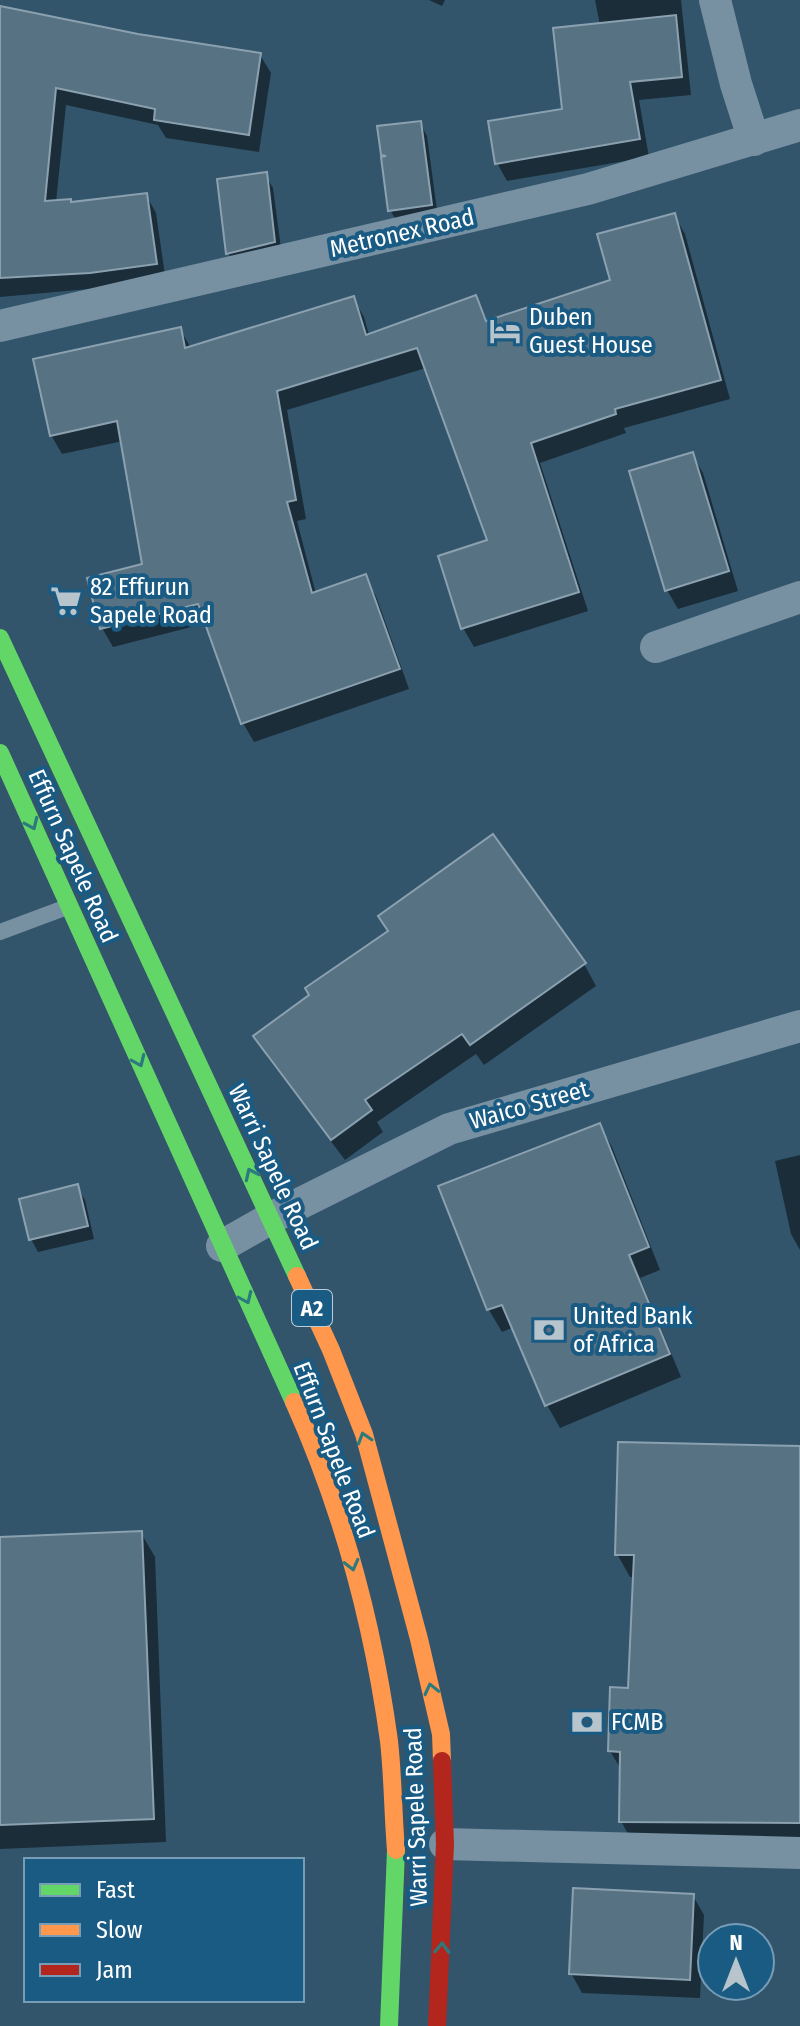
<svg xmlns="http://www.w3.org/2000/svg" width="800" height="2026" font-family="'Fira Sans Condensed',sans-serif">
<rect width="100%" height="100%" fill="#32556c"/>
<g fill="#0007">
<path d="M429,0h16l-3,6z"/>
<path d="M595,0h86l10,95 -52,5 10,57 -142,24 -10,-18 67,-52 36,-86z"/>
<path d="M0,8l138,28 122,19 11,18 -12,79 -93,-14 -8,-13 -92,-20 -10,97 15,2 75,-9 10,18 10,69 -166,15z"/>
<path d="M420,123l7,13 11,82 -40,5 -8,-13 -7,-56z"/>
<path d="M265,174l8,14 9,68 -46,10 -8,-13z"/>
<path d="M674,215l11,19 45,165 -106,29 2,5 -86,30 48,148 -114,36 -11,-19 27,-86 -64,-174 -139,42 19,109 -9,2 19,73 49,-17 11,19 33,93 -155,53 -11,-19 -36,-100 -94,24 -11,-19 42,-62 -21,-125 -61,13 -11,-19 129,-106 11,19 162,-50 11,19 5,18 106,-38 13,25 124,-41z"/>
<path d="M692,454l11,19 35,118 -60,18 -11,-19z"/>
<path d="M584,964l12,22 -112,79 -8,-11 -99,68 6,10 -38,28 -77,-102 -12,-22z"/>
<path d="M599,1125l13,22 48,123 -20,8 41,99 -121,51 -13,-23 -33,-78 -12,5 -13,-22 -48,-123z"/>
<path d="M800,1155v95l-9,-16 -16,-73z"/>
<path d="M77,1187l8,13 9,39 -56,13 -7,-13z"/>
<path d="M800,1448v398l-166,-1 -13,-24 1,-50 -12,-20 20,-61 5,-113h-5l-13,-23z"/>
<path d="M141,1533l14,24 11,285 -166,7v-310z"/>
<path d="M693,1896l11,19 -4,83 -118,-5 -11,-20z"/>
</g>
<g fill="#567283" stroke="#8ca1b0" stroke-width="2">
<path d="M0,6l138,28 123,19 -12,82 -95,-15 1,-11 -99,-21 -11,113 26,-2v3l76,-9 10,71 -67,9 -90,5z"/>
<path d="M676,15l6,62 -52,5 10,57 -145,25 -7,-43 74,-12 -9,-81z"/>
<path d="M421,121l11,84 -44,6 -7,-54 5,-1 -5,-1 -4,-29z"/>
<path d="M267,172l8,70 -49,12 -9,-75z"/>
<path d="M675,213l46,167 -106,29 1,5 -85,29 48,149 -118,37 -23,-73 49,-16 -70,-192 -140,43 19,109 -9,2 25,91 54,-19 34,95 -159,55 -43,-120 -98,25 -13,-51 55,-14 -25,-143 -67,15 -17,-77 148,-32 4,21 169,-52 12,39 110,-40 10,26 124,-41 -13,-46z"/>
<path d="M693,452l36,119 -64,20 -36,-120z"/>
<path d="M493,834l93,129 -116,82 -8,-11 -97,66 7,10 -41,30 -78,-104 56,-41 -4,-7 83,-57 -10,-15z"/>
<path d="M600,1123l49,124 -20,8 41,99 -125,52 -43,-101 -15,5 -49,-124z"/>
<path d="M78,1184l10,42 -59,14 -10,-41z"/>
<path d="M618,1442l182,4v377l-181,-1 1,-70 -12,-1 2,-64 18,1 6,-133h-19z"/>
<path d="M142,1531l12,288 -154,6v-288z"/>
<path d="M573,1888l121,6 -4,86 -121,-6z"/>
</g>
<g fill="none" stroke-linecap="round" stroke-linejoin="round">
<path stroke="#7891a2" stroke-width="16" d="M0,932l67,-25"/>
<g stroke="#7891a2" stroke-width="32">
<path d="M715,0l21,84 18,56"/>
<path d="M0,326l588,-137 212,-64"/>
<path d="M656,647l144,-50"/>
<path d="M222,1246l49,-28 178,-89 351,-103"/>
<path d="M445,1844l355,9"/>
</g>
<g stroke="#63d668" stroke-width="18">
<path d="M0,638l297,638"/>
<path d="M0,753l294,649"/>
<path d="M389,2026l7,-176"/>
</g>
<g stroke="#ff974d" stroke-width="18">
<path d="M297,1276l34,74 33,84 55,205 22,95 1,27"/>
<path d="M294,1402c48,107 79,222 95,339 4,36 4,73 7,109"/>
</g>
<path stroke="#b3261e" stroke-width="18" d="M437,2026l8,-182 -3,-83"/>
</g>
<defs><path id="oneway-chevron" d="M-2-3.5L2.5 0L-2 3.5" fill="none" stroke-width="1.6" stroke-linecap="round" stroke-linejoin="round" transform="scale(2)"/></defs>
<g stroke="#2c7a7d">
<use href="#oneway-chevron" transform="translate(32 824) rotate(66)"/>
<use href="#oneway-chevron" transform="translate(139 1061) rotate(66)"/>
<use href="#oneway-chevron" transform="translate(251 1174) rotate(-115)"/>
<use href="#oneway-chevron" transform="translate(246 1298) rotate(66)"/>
<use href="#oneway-chevron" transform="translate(364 1438) rotate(-107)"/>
<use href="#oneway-chevron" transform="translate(352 1565) rotate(76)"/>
<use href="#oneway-chevron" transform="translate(431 1689) rotate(-103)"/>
<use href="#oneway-chevron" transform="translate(442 1948) rotate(-88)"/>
</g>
<defs>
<symbol id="hotel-bare" viewBox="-9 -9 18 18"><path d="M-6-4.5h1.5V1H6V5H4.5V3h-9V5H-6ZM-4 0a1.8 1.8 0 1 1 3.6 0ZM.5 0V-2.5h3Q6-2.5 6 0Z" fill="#b7c4cc" stroke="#1a5b84" stroke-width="2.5" paint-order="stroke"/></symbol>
<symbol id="supermarket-bare" viewBox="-9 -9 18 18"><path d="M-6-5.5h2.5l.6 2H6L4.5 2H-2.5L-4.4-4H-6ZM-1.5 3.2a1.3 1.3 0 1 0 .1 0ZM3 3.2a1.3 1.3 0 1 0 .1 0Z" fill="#b7c4cc" stroke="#1a5b84" stroke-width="2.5" paint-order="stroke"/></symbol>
<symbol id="bank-bare" viewBox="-9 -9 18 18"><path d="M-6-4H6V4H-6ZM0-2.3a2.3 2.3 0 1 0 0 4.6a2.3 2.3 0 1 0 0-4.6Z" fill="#b7c4cc" stroke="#1a5b84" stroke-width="2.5" paint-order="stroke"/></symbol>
</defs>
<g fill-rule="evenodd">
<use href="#hotel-bare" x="483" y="309" width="44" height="44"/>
<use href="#supermarket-bare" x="44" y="579" width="44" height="44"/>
<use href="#bank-bare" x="527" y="1308" width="44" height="44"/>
<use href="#bank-bare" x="565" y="1700" width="44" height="44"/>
</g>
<g text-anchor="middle" stroke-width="8" stroke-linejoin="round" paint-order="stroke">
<rect fill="#1a5b84" stroke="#baceda" stroke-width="2" x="292" y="1290" width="40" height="36" rx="6"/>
<g font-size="22" font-weight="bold" fill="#fff">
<text x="312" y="1316">A2</text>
</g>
<g font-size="24" fill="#fff" stroke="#1a5b84">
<text transform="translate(402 233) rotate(-13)" y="8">Metronex Road</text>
<text transform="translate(73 856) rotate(66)" y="8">Effurn Sapele Road</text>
<text transform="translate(529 1105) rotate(-16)" y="8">Waico Street</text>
<text transform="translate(273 1167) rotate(65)" y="8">Warri Sapele Road</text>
<text transform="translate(334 1450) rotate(69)" y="8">Effurn Sapele Road</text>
<text transform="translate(416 1817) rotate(-92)" y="8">Warri Sapele Road</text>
</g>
<g font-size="24" fill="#fff" stroke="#1a5b84" text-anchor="start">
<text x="529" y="325">Duben<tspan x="529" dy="28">Guest House</tspan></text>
<text x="90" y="595">82 Effurun<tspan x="90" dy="28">Sapele Road</tspan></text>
<text x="573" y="1324">United Bank<tspan x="573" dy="28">of Africa</tspan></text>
<text x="611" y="1730">FCMB</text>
</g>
</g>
<rect x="24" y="1858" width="280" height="144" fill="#1a5b84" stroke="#769db5" stroke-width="2"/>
<rect x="40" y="1884" width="40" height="12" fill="#63d668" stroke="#769db5" stroke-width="2"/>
<text x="96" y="1898" font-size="24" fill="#ffffff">Fast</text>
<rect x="40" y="1924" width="40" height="12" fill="#ff974d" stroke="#769db5" stroke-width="2"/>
<text x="96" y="1938" font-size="24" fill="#ffffff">Slow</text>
<rect x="40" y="1964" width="40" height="12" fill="#b3261e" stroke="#769db5" stroke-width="2"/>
<text x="96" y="1978" font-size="24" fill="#ffffff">Jam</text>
<g transform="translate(736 1962)"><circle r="38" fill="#1a5b84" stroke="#769db5" stroke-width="2"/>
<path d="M0-6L14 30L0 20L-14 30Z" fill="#b7c4cc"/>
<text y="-12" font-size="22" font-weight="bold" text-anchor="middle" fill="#ffffff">N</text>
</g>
</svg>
